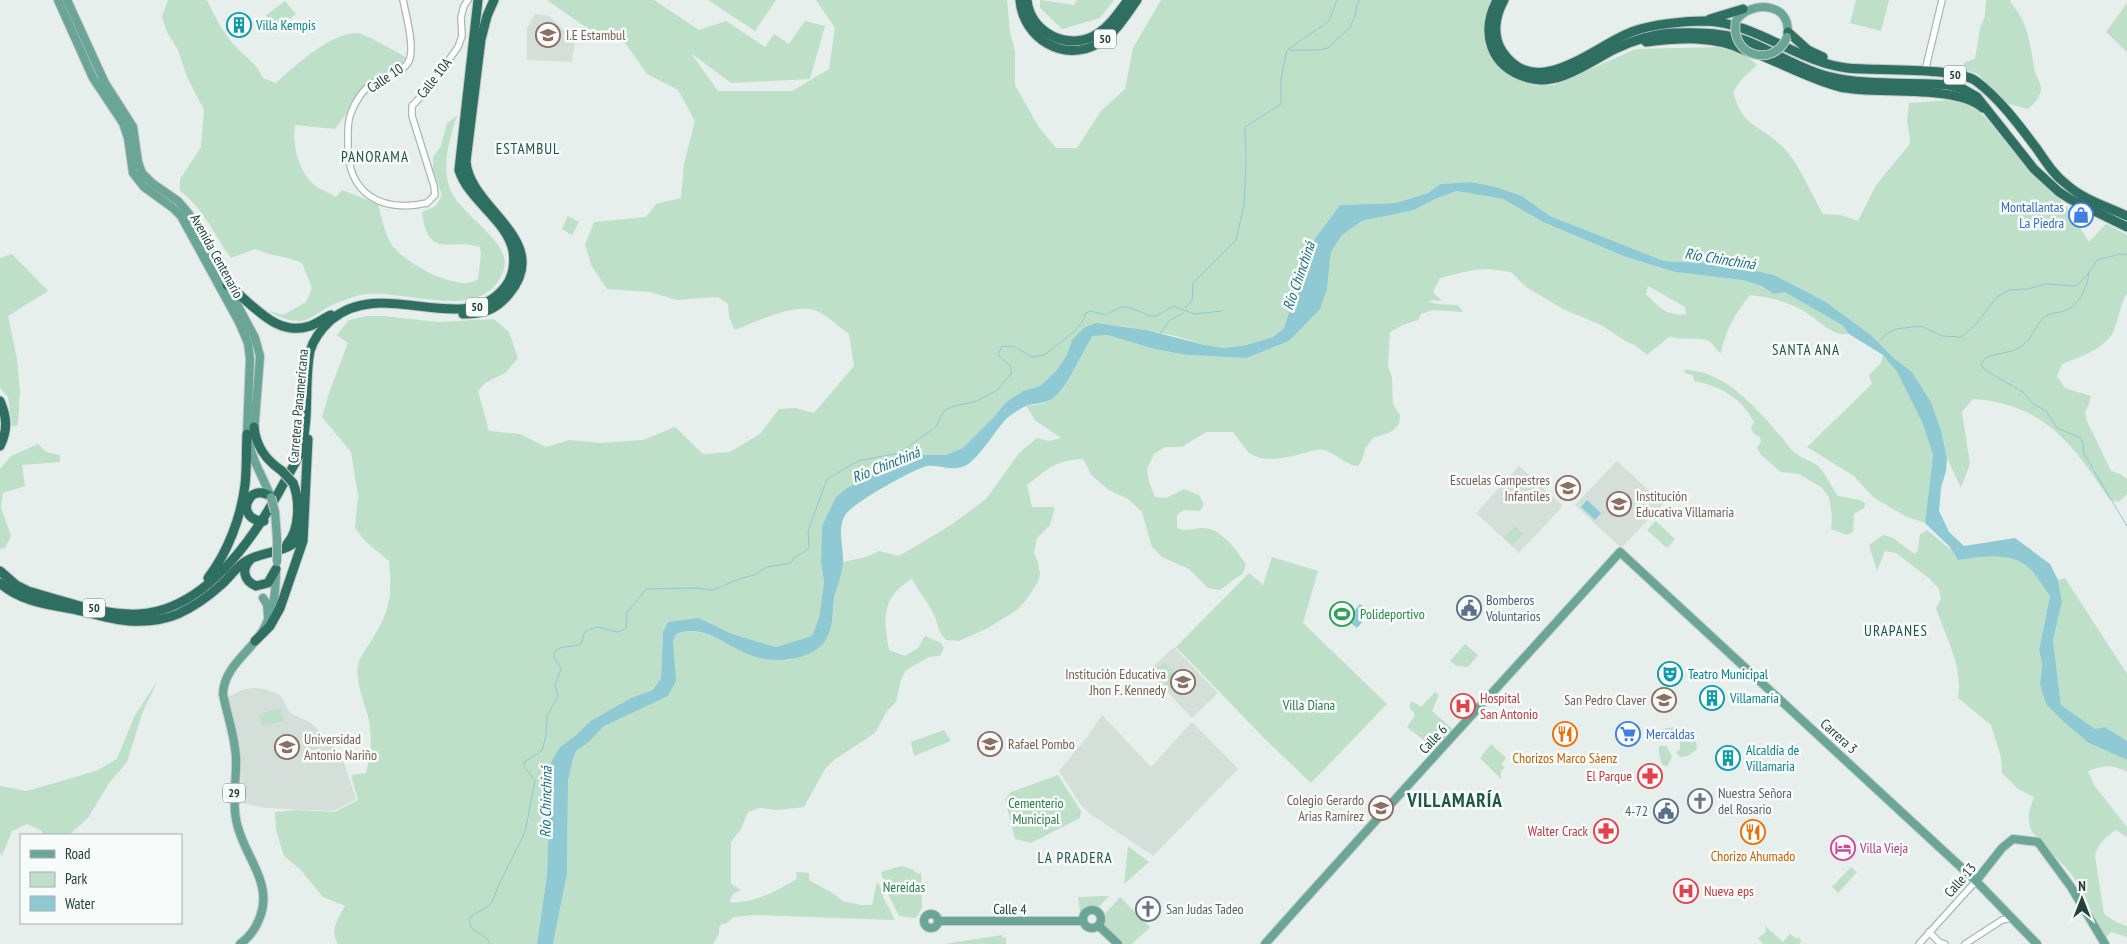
<svg xmlns="http://www.w3.org/2000/svg" width="2127" height="944" font-family="'PT Sans Narrow',sans-serif">
<rect width="100%" height="100%" fill="#e6efeb"/>
<g fill="#d4dfda">
<path d="M535,14l14,2 26,25 -3,21 -45,-2v-32z"/>
<path d="M1617,461l46,43 -42,44 -46,-43z"/>
<path d="M1519,466l44,40 -44,47 -43,-40z"/>
<path d="M1174,647l44,46 -26,25 -44,-47z"/>
<path d="M253,688l12,1 15,6 10,18 21,10 19,19 12,15 14,42 -22,12 -69,-3 -23,-5 -1,-51 -13,-55 16,-8z"/>
<path d="M1102,715l49,52 41,-45 46,47 -85,87 -63,-42 -9,-9 -22,-34 29,-35z"/>
</g>
<g fill="#bfe0c8" fill-rule="evenodd">
<path d="M168,0h39c8,17 15,31 27,45 13,14 19,14 29,33l13,5c18,-17 56,-51 81,-50 9,1 39,19 49,24l-5,10 -42,29 -24,33 -40,-4c-3,21 3,46 20,61 6,4 15,7 21,11l6,-7 36,14c4,13 6,29 14,41 11,17 67,49 86,34l3,-25 -1,-7c-30,-10 -52,14 -58,-35l14,-6 6,-11 -9,-25v-13l8,-11 6,-23 10,-7c-7,22 -14,44 -9,67 6,31 68,58 55,89 -23,57 -109,10 -150,25 -7,3 -15,5 -21,8 -9,4 -18,12 -27,15 -10,3 -28,-2 -35,-9l13,4 23,-13 6,-14 -10,-25c-16,-7 -31,-7 -47,-14l-24,9c-17,-23 -27,-49 -51,-67v-12l21,-32 3,-37 -17,-33 -9,-27 -11,-18 -5,-15z"/>
<path d="M547,0h107l45,30 27,-9 39,26 9,-13 15,10 16,-23 20,5 -15,53 -79,4 -40,-30 27,38h74l37,-22 6,-41 -19,-28h191l3,32 5,19v34l23,41 18,22h21l24,-37 24,-22 8,-41 28,-48h329l-5,20 -1,12 8,22 7,12 15,13 20,6h20l82,-36 82,-2 29,9 10,9 -16,15 -8,12c10,37 27,32 50,55 15,15 29,48 40,67l18,1 17,6 18,-36 33,-40 1,-5 -3,-19 2,-18 40,-3 17,4 8,4 12,10 44,54 34,31 25,39 17,-18 21,11v58c-7,12 -8,25 -13,37 -8,19 -35,27 -52,34l-5,12 8,12 26,8 -2,8 -4,8 2,9 24,50 9,3 7,5v15l-8,8 -9,-2c-37,-55 -65,-96 -137,-101l-11,13 8,52 -9,24 -14,-30 -6,-28 -10,-28 -19,-30 -18,-14 -22,-22 -46,-34 -52,-27 -47,-11 -63,-3 -114,-45 -28,-20 -26,-9 -25,-5 -31,2 -12,9 -32,10 -56,2 -38,51 -7,20v18l-11,34 -11,9 -27,8 -22,3 -19,-3 -29,-9 -53,-10 -50,14 -6,15 -11,16 -16,15 -17,5 -17,11 -12,15 -31,31 -17,7h-29l-20,11 -17,5 -18,8 -26,19 -14,28 -1,36 3,20 -5,36 -7,18 -36,11 -44,-13 -33,-16 -36,14 -2,46 -8,12 -22,8 -41,23 -15,15 -15,11 -9,15 -4,113 -10,69h-199c-9,-13 0,-26 7,-38l-22,-9 -23,-28 -16,-13 -8,-26 -1,-18 21,-2 39,2 23,-12 -7,-25 15,-2c5,-20 7,-40 1,-60 -4,-14 -12,-34 -9,-49 2,-8 11,-19 15,-26 18,-29 19,-44 16,-77l-23,-19 -11,-14 3,-33 -7,-43 -29,-35 8,-27 18,-47 -11,-8 12,-15 17,-4h18l54,6 56,-3 15,13 9,26 -13,15 -20,10 -7,8 11,40 31,3 26,13 23,-7 32,3 42,-3 32,-13 28,27 27,-2 30,-18 19,-25 16,-1 19,5 40,-47 -5,-32c-10,-7 -21,-18 -32,-23 -22,-9 -61,11 -82,19l-6,-13 -1,-13 -10,-7 -41,3 -27,-8 -43,-3 -16,-24 -6,-21 9,-22 52,-5 10,-13 25,-6 3,-34 11,-43 -17,-31 -31,-16 -21,-30 -39,-16z"/>
<path d="M708,0h68l-21,31z"/>
<path d="M1040,0l34,5 3,-5h37l-14,18 -38,11 -22,-21z"/>
<path d="M1856,0h33l-8,31 -31,-8z"/>
<path d="M1986,0h25l-1,2c19,20 20,44 25,70 2,5 7,13 6,18 -1,8 -8,14 -13,19l-23,-6 -27,-29 -17,-5 4,-7 10,-3 5,-31 5,-12z"/>
<path d="M285,1l11,13 -19,15 -11,-14z"/>
<path d="M2127,3v49l-21,-20z"/>
<path d="M1457,191l46,8 40,23 83,35 49,15 67,8 20,6 11,8 12,-3 57,34 7,9c-19,2 -31,-15 -47,-24 -16,-9 -34,-13 -52,-15 -14,17 -25,36 -29,58 -6,-3 -7,-11 -15,-13 -11,-3 -24,0 -37,-3l-22,18 -12,-10 -8,-3 -26,-17 -38,-16 -37,-22 -15,-15 -22,-3 -16,1 -33,8 -7,14 9,9 -9,-1 -5,2 10,2 20,1 5,7 -30,-2 -12,4 -3,6 -15,5 -13,7 -2,35 4,10 1,27 7,11 -1,9 -8,8 -18,6 -8,11 -3,11 -4,6c-13,-1 -20,-11 -31,-15 -7,-3 -17,0 -23,2 -16,5 -44,11 -57,-2 -5,-6 -9,-13 -14,-19h-27l-24,15h-17l-11,7 -7,15 2,13 6,15 11,1 18,-9 15,6 5,9 -4,7 -16,-1 -7,5v13c10,4 17,0 27,0 18,1 33,23 42,36l-3,9 -23,17 -12,-2 -19,-19 -27,-12 -10,-10 -10,-35 -14,-13 -19,-9 -17,-14 -9,-17c-28,1 -35,10 -56,26l5,22h23l-5,18 -13,13 -3,15 4,9 2,12 -2,8 -12,18 -9,10 -29,18 -29,13 -13,-1c-9,-9 -7,-14 -12,-25 -6,-13 -16,-24 -22,-36 -30,17 -29,40 -23,71l16,6 13,-8 7,-12 16,7 3,5 -4,8 -11,1 -23,13 -5,10 -5,22 -9,9 -12,22 -41,27 -9,9 -21,38 -26,3 -18,-2 -12,4 -7,17 -10,13v42l10,6 -8,4 -4,8c22,3 49,-12 68,-23l-1,-7 13,1v7l25,14 9,7 17,4h12l5,-23 7,11 -1,4 12,23 -142,-5 -19,2 -7,6 -6,1 -2,4v6l-6,10h-160l14,-70 1,-93 5,-22 3,-8 13,-9 15,-16 43,-22 26,-45v-17l3,-8c27,-10 48,11 72,20 12,5 29,4 42,6l42,-38 2,-21 9,-39 23,-5 13,-6 20,5 52,-31 35,-26 33,-46 18,-15 13,3 11,-3 -25,-17 -10,-15c9,-1 19,-2 26,-7 18,-12 28,-46 41,-63l15,-1 79,20 61,3 41,-17 38,-52 4,-37 11,-17 20,-14 52,-11 21,-11zM1648,286l37,21 1,7c-19,3 -27,-7 -40,-20z"/>
<path d="M568,216l11,6 -7,13 -10,-6z"/>
<path d="M12,254l36,37 -40,25 9,43 3,32 -2,34 -6,2 -4,-30 -8,-9v-130z"/>
<path d="M1883,355l14,17 26,52 10,31 -8,68 -20,-7 -32,-19 -19,-21 -47,-29 65,-63 -3,-9 12,-12z"/>
<path d="M1684,370c44,-1 82,49 107,79 8,9 17,10 26,16 5,3 16,24 21,31l22,4 5,3 -1,5 -10,6 -1,18 -6,3 -16,-6 1,-14 -3,-18 -8,-10 -22,-13 -18,-2 -20,-17 -4,-7 4,-6 -1,-5 -6,-3 -3,-6 3,-6c-12,-24 -34,-36 -60,-41l-1,-6 -8,-2z"/>
<path d="M38,444l8,8 14,3v7l-38,3 3,21 -22,7 -2,15 10,28 -6,12 -5,1v-80l11,-13z"/>
<path d="M1656,521l19,18 -8,9 -20,-18z"/>
<path d="M1515,526l8,8 -11,11 -8,-8z"/>
<path d="M1927,530l23,19v-2l8,13c23,-3 56,-10 74,11 6,7 12,17 18,25l-11,54 3,14 -2,20 49,59 38,17v12c-15,-8 -22,-7 -39,-1l6,14 33,42v10l-11,-7c-11,7 -18,13 -21,26l9,58 12,8 11,4v11l-16,-5 -5,5 -12,-19 -12,-29 -13,-18 -37,-39c-6,-14 -3,-21 2,-35l-16,-8 -16,-16 -1,-16 -10,-32 -33,-27c5,-32 -12,-60 -22,-90l5,-9 -2,-10 -9,-10 -34,-26 -11,-2 -8,20 -8,-26 14,-10 10,3 22,16 3,-4 2,-16z"/>
<path d="M1272,557l46,14 -15,52 84,81 -76,79 -46,-44 -89,-92 73,-74 14,12z"/>
<path d="M2065,578l62,96v67l-22,-14 -10,2 -34,-24 -8,-65 9,-38 -4,-22z"/>
<path d="M1465,644l13,11 -10,12 -11,-1 -7,-5z"/>
<path d="M1164,662l17,17 -11,10 -17,-17z"/>
<path d="M158,680l-15,31 -16,51 -18,21 -21,35 -19,17h-26l-1,-4 -15,-7 -15,7 -10,25 -2,-3v-67l27,5 69,-20 21,-12 17,-42z"/>
<path d="M1435,692l4,3 -7,16 22,19 -19,19 -28,-22 8,-12 -6,-9 3,-5 9,6z"/>
<path d="M281,708l3,13 -22,5 -3,-12z"/>
<path d="M1676,727l11,2v8l9,5 1,7 -9,7 -8,1 -4,-5 4,-3v-7l-4,-4c-9,0 -12,-1 -15,-9z"/>
<path d="M944,730l7,11 -37,15 -3,-14z"/>
<path d="M1491,744l15,14 -5,7 4,2 -4,5v7l-21,-21z"/>
<path d="M1659,746h8c4,11 8,8 0,20l-5,-1 -3,-11z"/>
<path d="M1058,775l23,36 -1,7 -49,25 -16,-4 -10,-40 6,-7z"/>
<path d="M1128,846l21,16 -25,22z"/>
<path d="M901,866l11,3 6,5 3,-2 1,36 -6,10 -17,-2 -11,-22 -7,-22z"/>
<path d="M1851,867l6,5 -19,21 -6,-6z"/>
<path d="M1109,896l-12,13 -7,-1 -10,4 -2,-15z"/>
<path d="M1120,897l30,30 -18,17h-9l-18,-18v-12z"/>
<path d="M1765,926l18,16 7,-8 7,5 2,-2 2,5 -2,2h-36l-5,-6 8,-6z"/>
<path d="M1002,935v3l4,-1v7h-62z"/>
</g>
<g fill="#8ec9d4">
<path d="M1471,182l25,5 26,9 28,20 114,45 63,3 47,11 52,27 46,34 22,22 18,14 19,30 10,28 6,28 -1,13 -5,17 -2,23 10,21 15,14 51,-8 35,26 8,16 4,22 -9,38 8,65 34,24 10,-2 22,14v19l-38,-17 -25,-21 -18,-18 -6,-20 2,-20 -3,-14 11,-54c-6,-8 -12,-18 -18,-25 -18,-21 -51,-14 -74,-11l-8,-13 -25,-24 8,-68 -10,-31 -26,-52 -14,-17 -34,-21 -7,-9 -57,-33 -12,2 -11,-8 -20,-6 -67,-8 -49,-15 -83,-35 -40,-23 -46,-8 -22,8 -21,11 -52,11 -20,14 -11,17 -4,37 -7,20 -31,32 -42,17 -60,-3 -32,-6 -47,-14 -15,1c-12,16 -25,53 -41,63 -8,5 -17,4 -26,7 -5,2 -14,8 -19,12 -11,11 -29,42 -42,48 -15,6 -25,-2 -38,0 -13,3 -73,36 -81,48 -10,14 -2,32 -3,48 -1,12 -6,25 -9,37 -2,13 0,28 -8,40 -2,5 -9,11 -14,13 -18,10 -43,10 -62,3 -25,-9 -46,-32 -74,-21l-3,8 3,39 -8,15 -64,30 -15,16 -13,9 -3,8 -5,22 -1,93 -14,70h-16l10,-69 4,-113 9,-15 15,-11 15,-15 41,-23 22,-8 8,-12 2,-46 5,-10 31,-4 33,16 44,13 36,-11 7,-18 5,-36 -3,-20 1,-36 14,-29 11,-9 33,-17 17,-5 20,-11h29l17,-7 31,-31 12,-15 17,-11 17,-5 16,-15 11,-16 5,-15 12,-12 12,-5 50,7 59,15 19,3 22,-3 27,-8 11,-9 11,-34v-18l7,-20 38,-51 56,-2 32,-10 12,-9z"/>
<path d="M1587,500l14,13 -6,7 -14,-13z"/>
<path d="M1360,604l10,9 -13,15 -10,-8z"/>
</g>
<g fill="none" stroke-linecap="round" stroke-linejoin="round">
<g stroke="#8ec9d4" stroke-width="1">
<path d="M1289,50h29l10,-2 22,-21 5,-11 2,-12 3,-4"/>
<path d="M2089,272c-1,15 -9,30 -22,38 -6,3 -14,2 -19,5 -11,5 -14,21 -24,29 -10,10 -27,8 -39,14l-4,7 4,5 38,22 10,12 13,7 11,17 22,9 4,6 1,11 43,72"/>
<path d="M1186,307l6,-6 1,-18 43,-43 8,-35 2,-43 -1,-35 36,-23v-26l6,-28 42,-29 8,-21"/>
<path d="M1160,334l9,-13 14,-8"/>
<path d="M1879,342l7,-8 10,-5 24,-3 23,10 18,1 15,-13 21,-27 12,-7 18,-1 19,-5 30,2 9,-8 12,-18 23,-6 7,1"/>
<path d="M490,944c-5,-13 -23,-10 -20,-27l20,-12 4,-7 4,-12 27,-54 10,-51 -11,-15v-4l16,-10 3,-4 3,-13 1,-19 11,-20 -3,-11 6,-16 -7,-12c0,-14 17,-8 27,-13l3,-11c12,-10 20,-4 33,-1l9,-3 1,-16 19,-24 50,-1 17,2 29,-12 12,-3 13,-8 24,-4 3,-6 10,-5 5,-5 -1,-16 19,-52 31,-18 41,-8 37,-26 8,-16 7,-4 26,-6 20,-11 14,-16v-7l-13,-12 4,-9 13,1 17,10 12,-2 31,-24 7,-9 4,-9 5,-2 14,4 16,-8h7l22,9h7l16,-10 21,8 28,-3"/>
</g>
<defs>
<g id="minor">
<path d="M403,0c3,15 12,47 6,61 -6,12 -25,16 -36,22 -10,6 -18,19 -22,30 -4,9 -3,21 -3,31 -1,50 33,69 79,59l8,-8 -1,-9 -22,-70v-10l16,-17 30,-42 4,-11 -1,-19 3,-11 4,-6"/>
<path d="M1926,67l16,-67"/>
<path d="M1929,932l10,10 6,2"/>
<path d="M1919,944l57,-63"/>
<path d="M1965,944l37,-24 10,-2"/>
</g>
<g id="major">
<path d="M58,0l35,78 30,45 5,15 5,35 11,14 29,21 8,8 58,106 9,21 2,16 -3,75c4,25 15,41 24,63"/>
<path d="M67,0l38,83 28,44 5,35 4,11 10,10 26,18 11,13 66,124 5,18 -6,77"/>
<path d="M1736,21c13,-21 58,-20 51,16"/>
<path d="M275,512l2,27"/>
<path d="M263,598l4,6 1,12"/>
<path d="M1976,881l26,-33 11,-9 25,3 33,45 34,57"/>
<circle cx="1092" cy="919" r="9"/>
<circle cx="931" cy="921" r="7"/>
<path d="M938,921h145"/>
<path d="M1099,926l19,18"/>
<path d="M240,944c10,-7 16,-16 20,-27 14,-36 -19,-64 -24,-98 -4,-21 1,-41 0,-61 -1,-22 -9,-43 -13,-64 1,-27 26,-41 39,-62 12,-20 14,-41 14,-63"/>
<path d="M1265,944c117,-132 237,-261 355,-392l356,329 61,63"/>
</g>
<g id="highway">
<path d="M1020,0c3,38 44,64 79,43 16,-9 27,-28 38,-43"/>
<path d="M1027,0c3,33 42,52 70,34 13,-8 22,-22 31,-34"/>
<path d="M1497,0c-17,33 -7,67 31,78 30,9 61,-16 87,-29 19,-9 37,-15 58,-16 23,-1 49,-1 71,7 28,10 54,29 83,36 39,10 82,6 121,9l15,4 14,8 57,72 25,23 11,7 57,28"/>
<path d="M1504,0c-9,16 -12,35 -2,51 34,53 94,-7 132,-20 19,-7 52,-10 72,-10 51,2 91,41 141,47 29,3 108,-1 129,13 24,18 43,44 61,68 9,13 17,26 29,35 18,16 40,22 61,32"/>
<path d="M1710,19l33,-10"/>
<path d="M1788,32l20,18 15,7"/>
<path d="M1646,42c34,-4 69,-7 100,9"/>
<path d="M1762,56c25,10 51,24 78,31 37,8 115,-3 143,21"/>
<path d="M227,285c25,17 48,53 83,41 8,-3 14,-8 21,-11"/>
<path d="M463,314c20,0 33,-4 46,-20 45,-54 -40,-85 -43,-133l15,-122 6,-23 7,-16"/>
<path d="M0,401c7,16 8,29 0,45"/>
<path d="M254,427c2,20 12,33 28,44"/>
<path d="M264,521c-30,0 -17,-41 7,-24"/>
<path d="M287,544c13,-14 13,-44 6,-61"/>
<path d="M250,560c-9,9 -6,21 6,26l12,-3 8,-14"/>
<path d="M0,571l16,14 12,6c33,9 76,25 111,23 68,-4 118,-80 147,-135 5,-9 12,-19 15,-30 9,-32 3,-66 9,-98 4,-13 11,-22 21,-31 52,-45 132,20 174,-33 8,-10 10,-23 8,-36 -6,-31 -44,-50 -54,-81l19,-170"/>
<path d="M208,578c20,-26 33,-61 37,-93 2,-17 1,-34 2,-51"/>
<path d="M0,583c21,20 54,22 81,28 16,4 32,9 48,10 17,1 33,0 49,-7 15,-7 31,-18 43,-29 9,-8 15,-18 25,-24 18,-11 46,-7 56,-28"/>
<path d="M255,641l15,-15 10,-18 23,-67 5,-102"/>
</g>
</defs>
<use href="#minor" stroke="#a8b8b2" stroke-width="8"/>
<use href="#major" stroke="#c2cac8" stroke-width="10"/>
<use href="#highway" stroke="#c2cac8" stroke-width="11"/>
<use href="#minor" stroke="#fff" stroke-width="5.5"/>
<use href="#major" stroke="#6aa596" stroke-width="8"/>
<use href="#highway" stroke="#2f6f62" stroke-width="9"/>
<defs>
<g id="major-bridge">
<path d="M1736,21c-7,35 38,48 51,16"/>
<path d="M271,497l4,15"/>
<path d="M277,539v23"/>
</g>
<path id="highway-bridge" d="M282,471l11,12"/>
</defs>
<use href="#major-bridge" stroke="#c2cac8" stroke-width="10" stroke-linecap="butt"/>
<use href="#highway-bridge" stroke="#c2cac8" stroke-width="11" stroke-linecap="butt"/>
<use href="#major-bridge" stroke="#6aa596" stroke-width="8"/>
<use href="#highway-bridge" stroke="#2f6f62" stroke-width="9"/>
</g>
<defs>
<symbol id="building-ring" viewBox="-11 -11 22 22"><circle r="9.5" fill="#f7fbf9" stroke="#0f9aa8" stroke-width="1.5"/><path d="M-4-6H4V6H1V3H-1V6H-4ZM-2.5-4.3h1.7v1.8h-1.7ZM.8-4.3h1.7v1.8H.8ZM-2.5-1h1.7V.8h-1.7ZM.8-1h1.7V.8H.8Z" fill="#0f9aa8"/></symbol>
<symbol id="school-ring" viewBox="-11 -11 22 22"><circle r="9.5" fill="#f7fbf9" stroke="#8d6e63" stroke-width="1.5"/><path d="M0-5L7-2L0 1L-7-2ZM-4 1L0 2.5L4 1V4Q0 6-4 4Z" fill="#8d6e63"/></symbol>
<symbol id="shop-ring" viewBox="-11 -11 22 22"><circle r="9.5" fill="#f7fbf9" stroke="#3f7fe0" stroke-width="1.5"/><path d="M-5-2.5h2.3a2.7 3.5 0 0 1 5.4 0H5L5.5 6h-11ZM-1.5-2.5h3a1.5 2.3 0 0 0-3 0Z" fill="#3f7fe0"/></symbol>
<symbol id="civic-ring" viewBox="-11 -11 22 22"><circle r="9.5" fill="#f7fbf9" stroke="#5c6f8a" stroke-width="1.5"/><path d="M-.6-6.5H3V-4.5H.6V-3L4-1V1h2V6H-6V1h2V-1L-.6-3ZM-1.2 2.5V6h2.4V2.5Z" fill="#5c6f8a"/></symbol>
<symbol id="stadium-ring" viewBox="-11 -11 22 22"><circle r="9.5" fill="#f7fbf9" stroke="#2e9e5b" stroke-width="1.5"/><path d="M0-5a6.5 5 0 1 0 0 10a6.5 5 0 1 0 0-10ZM-3.5-1.8h7v3.6h-7Z" fill="#2e9e5b"/></symbol>
<symbol id="theatre-ring" viewBox="-11 -11 22 22"><circle r="9.5" fill="#f7fbf9" stroke="#0f9aa8" stroke-width="1.5"/><path d="M-5-5.5Q0-4 5-5.5V0Q5 5 0 6Q-5 5-5 0ZM-3.3-2.5H-1v1.5H-3.3ZM1-2.5H3.3v1.5H1ZM-2.8 1Q0 5.5 2.8 1Z" fill="#0f9aa8"/></symbol>
<symbol id="hospital-ring" viewBox="-11 -11 22 22"><circle r="9.5" fill="#f7fbf9" stroke="#e0444e" stroke-width="1.5"/><path d="M-5-5h3v3.5h4V-5h3V5h-3V1.5h-4V5h-3Z" fill="#e0444e"/></symbol>
<symbol id="restaurant-ring" viewBox="-11 -11 22 22"><circle r="9.5" fill="#f7fbf9" stroke="#e8710a" stroke-width="1.5"/><path d="M-5-6h1v4h1v-4h1v4h1v-4h1v5L-1.5 .5V6h-2V.5L-5-1ZM5-6V6H3V1.5H1.5Q1.5-4 5-6Z" fill="#e8710a"/></symbol>
<symbol id="supermarket-ring" viewBox="-11 -11 22 22"><circle r="9.5" fill="#f7fbf9" stroke="#3f7fe0" stroke-width="1.5"/><path d="M-6-5.5h2.5l.6 2H6L4.5 2H-2.5L-4.4-4H-6ZM-1.5 3.2a1.3 1.3 0 1 0 .1 0ZM3 3.2a1.3 1.3 0 1 0 .1 0Z" fill="#3f7fe0"/></symbol>
<symbol id="university-ring" viewBox="-11 -11 22 22"><circle r="9.5" fill="#f7fbf9" stroke="#8d6e63" stroke-width="1.5"/><path d="M0-5L7-2L0 1L-7-2ZM-4 1L0 2.5L4 1V4Q0 6-4 4Z" fill="#8d6e63"/></symbol>
<symbol id="pharmacy-ring" viewBox="-11 -11 22 22"><circle r="9.5" fill="#f7fbf9" stroke="#e0444e" stroke-width="1.5"/><path d="M-2-6h4v4h4v4h-4v4h-4v-4h-4v-4h4Z" fill="#e0444e"/></symbol>
<symbol id="church-ring" viewBox="-11 -11 22 22"><circle r="9.5" fill="#f7fbf9" stroke="#6b7280" stroke-width="1.5"/><path d="M-1.2-6h2.4v3.5h3.3v2.4h-3.3V6h-2.4V-.1h-3.3v-2.4h3.3Z" fill="#6b7280"/></symbol>
<symbol id="hotel-ring" viewBox="-11 -11 22 22"><circle r="9.5" fill="#f7fbf9" stroke="#d1479c" stroke-width="1.5"/><path d="M-6-4.5h1.5V1H6V5H4.5V3h-9V5H-6ZM-4 0a1.8 1.8 0 1 1 3.6 0ZM.5 0V-2.5h3Q6-2.5 6 0Z" fill="#d1479c"/></symbol>
</defs>
<g fill-rule="evenodd">
<use href="#building-ring" x="225" y="11" width="28" height="28"/>
<use href="#school-ring" x="534" y="21" width="28" height="28"/>
<use href="#shop-ring" x="2067" y="201" width="28" height="28"/>
<use href="#school-ring" x="1554" y="474" width="28" height="28"/>
<use href="#school-ring" x="1605" y="490" width="28" height="28"/>
<use href="#civic-ring" x="1455" y="594" width="28" height="28"/>
<use href="#stadium-ring" x="1328" y="600" width="28" height="28"/>
<use href="#theatre-ring" x="1656" y="660" width="28" height="28"/>
<use href="#school-ring" x="1169" y="668" width="28" height="28"/>
<use href="#building-ring" x="1698" y="684" width="28" height="28"/>
<use href="#school-ring" x="1650" y="686" width="28" height="28"/>
<use href="#hospital-ring" x="1449" y="692" width="28" height="28"/>
<use href="#restaurant-ring" x="1551" y="720" width="28" height="28"/>
<use href="#supermarket-ring" x="1614" y="720" width="28" height="28"/>
<use href="#school-ring" x="976" y="730" width="28" height="28"/>
<use href="#university-ring" x="273" y="733" width="28" height="28"/>
<use href="#building-ring" x="1714" y="744" width="28" height="28"/>
<use href="#pharmacy-ring" x="1636" y="762" width="28" height="28"/>
<use href="#church-ring" x="1686" y="787" width="28" height="28"/>
<use href="#school-ring" x="1367" y="794" width="28" height="28"/>
<use href="#civic-ring" x="1652" y="797" width="28" height="28"/>
<use href="#pharmacy-ring" x="1592" y="817" width="28" height="28"/>
<use href="#restaurant-ring" x="1739" y="818" width="28" height="28"/>
<use href="#hotel-ring" x="1829" y="834" width="28" height="28"/>
<use href="#hospital-ring" x="1672" y="877" width="28" height="28"/>
<use href="#church-ring" x="1134" y="895" width="28" height="28"/>
</g>
<g text-anchor="middle" stroke-width="5" stroke-linejoin="round" paint-order="stroke">
<g fill="#f7fbf9" stroke="#637a73" stroke-width="1">
<rect x="1094" y="29.5" width="22" height="19" rx="4"/>
<rect x="1944" y="65.5" width="22" height="19" rx="4"/>
<rect x="466" y="297.5" width="22" height="19" rx="4"/>
<rect x="83" y="598.5" width="22" height="19" rx="4"/>
<rect x="223" y="783.5" width="22" height="19" rx="4"/>
</g>
<g font-size="12" font-weight="bold" fill="#24423a">
<text x="1105" y="43">50</text>
<text x="1955" y="79">50</text>
<text x="477" y="311">50</text>
<text x="94" y="612">50</text>
<text x="234" y="797">29</text>
</g>
<g font-size="14" fill="#0d838f" stroke="#f7fbf9" text-anchor="start">
<text x="256" y="30">Villa Kempis</text>
<text x="1688" y="679">Teatro Municipal</text>
<text x="1730" y="703">Villamaría</text>
<text x="1746" y="755">Alcaldía de<tspan x="1746" dy="16">Villamaria</tspan></text>
</g>
<g font-size="14" fill="#785e54" stroke="#f7fbf9" text-anchor="start">
<text x="566" y="40">I.E Estambul</text>
<text x="1550" y="485" text-anchor="end">Escuelas Campestres<tspan x="1550" dy="16">Infantiles</tspan></text>
<text x="1636" y="501">Institución<tspan x="1636" dy="16">Educativa Villamaría</tspan></text>
<text x="1166" y="679" text-anchor="end">Institución Educativa<tspan x="1166" dy="16">Jhon F. Kennedy</tspan></text>
<text x="1646" y="705" text-anchor="end">San Pedro Claver</text>
<text x="304" y="744">Universidad<tspan x="304" dy="16">Antonio Nariño</tspan></text>
<text x="1008" y="749">Rafael Pombo</text>
<text x="1364" y="805" text-anchor="end">Colegio Gerardo<tspan x="1364" dy="16">Arias Ramírez</tspan></text>
</g>
<g font-size="14" fill="#24423a" stroke="#f7fbf9">
<text transform="translate(385 78) rotate(-34)" y="5">Calle 10</text>
<text transform="translate(434 78) rotate(-52)" y="5">Calle 10A</text>
<text transform="translate(217 256) rotate(61)" y="5">Avenida Centenario</text>
<text transform="translate(298 406) rotate(-85)" y="5">Carretera Panamericana</text>
<text transform="translate(1839 736) rotate(42)" y="5">Carrera 3</text>
<text transform="translate(1433 739) rotate(-47)" y="5">Calle 6</text>
<text transform="translate(1960 880) rotate(-49)" y="5">Calle 13</text>
<text transform="translate(1010 909) rotate(1)" y="5">Calle 4</text>
</g>
<g font-size="14" fill="#366cbe" stroke="#f7fbf9" text-anchor="end">
<text x="2064" y="212">Montallantas<tspan x="2064" dy="16">La Piedra</tspan></text>
<text x="1646" y="739" text-anchor="start">Mercaldas</text>
</g>
<g font-size="14" fill="#4e5e75" stroke="#f7fbf9" text-anchor="start">
<text x="1486" y="605">Bomberos<tspan x="1486" dy="16">Voluntarios</tspan></text>
<text x="1648" y="816" text-anchor="end">4-72</text>
</g>
<g font-size="14" fill="#27864d" stroke="#f7fbf9" text-anchor="start">
<text x="1360" y="619">Polideportivo</text>
</g>
<g font-size="14" fill="#be3a42" stroke="#f7fbf9" text-anchor="start">
<text x="1480" y="703">Hospital<tspan x="1480" dy="16">San Antonio</tspan></text>
<text x="1632" y="781" text-anchor="end">El Parque</text>
<text x="1588" y="836" text-anchor="end">Walter Crack</text>
<text x="1704" y="896">Nueva eps</text>
</g>
<g font-size="14" fill="#2d7a4b" stroke="#f7fbf9">
<text x="1309" y="710">Villa Diana</text>
<text x="1036" y="808">Cementerio<tspan x="1036" dy="16">Municipal</tspan></text>
<text x="904" y="892">Nereidas</text>
</g>
<g font-size="14" fill="#c56008" stroke="#f7fbf9">
<text x="1565" y="763">Chorizos Marco Sáenz</text>
<text x="1753" y="861">Chorizo Ahumado</text>
</g>
<g font-size="14" fill="#5b616d" stroke="#f7fbf9" text-anchor="start">
<text x="1718" y="798">Nuestra Señora<tspan x="1718" dy="16">del Rosario</tspan></text>
<text x="1166" y="914">San Judas Tadeo</text>
</g>
<g font-size="14" fill="#b23c85" stroke="#f7fbf9" text-anchor="start">
<text x="1860" y="853">Villa Vieja</text>
</g>
<g font-size="15" letter-spacing="1" fill="#1f5548" stroke="#f7fbf9">
<text x="528" y="154">ESTAMBUL</text>
<text x="375" y="162">PANORAMA</text>
<text x="1806" y="355">SANTA ANA</text>
<text x="1896" y="636">URAPANES</text>
<text x="1075" y="863">LA PRADERA</text>
</g>
<g font-size="15" font-style="italic" fill="#1c6f80" stroke="#f7fbf9">
<text transform="translate(1720 259) rotate(9)" y="5">Río Chinchiná</text>
<text transform="translate(1299 276) rotate(-71)" y="5">Río Chinchiná</text>
<text transform="translate(886 465) rotate(-22)" y="5">Río Chinchiná</text>
<text transform="translate(546 802) rotate(-89)" y="5">Río Chinchiná</text>
</g>
<g font-size="19" font-weight="bold" letter-spacing="1" fill="#1f5548" stroke="#f7fbf9">
<text x="1455" y="807">VILLAMARÍA</text>
</g>
</g>
<rect x="20" y="834" width="162" height="90" fill="#f7fbf9" stroke="#a3b1ad"/>
<rect x="30" y="850" width="25" height="8" fill="#6aa596" stroke="#a3b1ad"/>
<text x="65" y="859" font-size="15" fill="#24423a">Road</text>
<rect x="30" y="872" width="25" height="15" fill="#bfe0c8" stroke="#a3b1ad"/>
<text x="65" y="884" font-size="15" fill="#24423a">Park</text>
<rect x="30" y="896" width="25" height="15" fill="#8ec9d4" stroke="#a3b1ad"/>
<text x="65" y="909" font-size="15" fill="#24423a">Water</text>
<g transform="translate(2082 899)" stroke="#f7fbf9" stroke-width="4" paint-order="stroke">
<path d="M0-4L9 19L0 12L-9 19Z" fill="#24423a"/>
<text y="-8" font-size="14" font-weight="bold" text-anchor="middle" fill="#24423a">N</text>
</g>
</svg>
